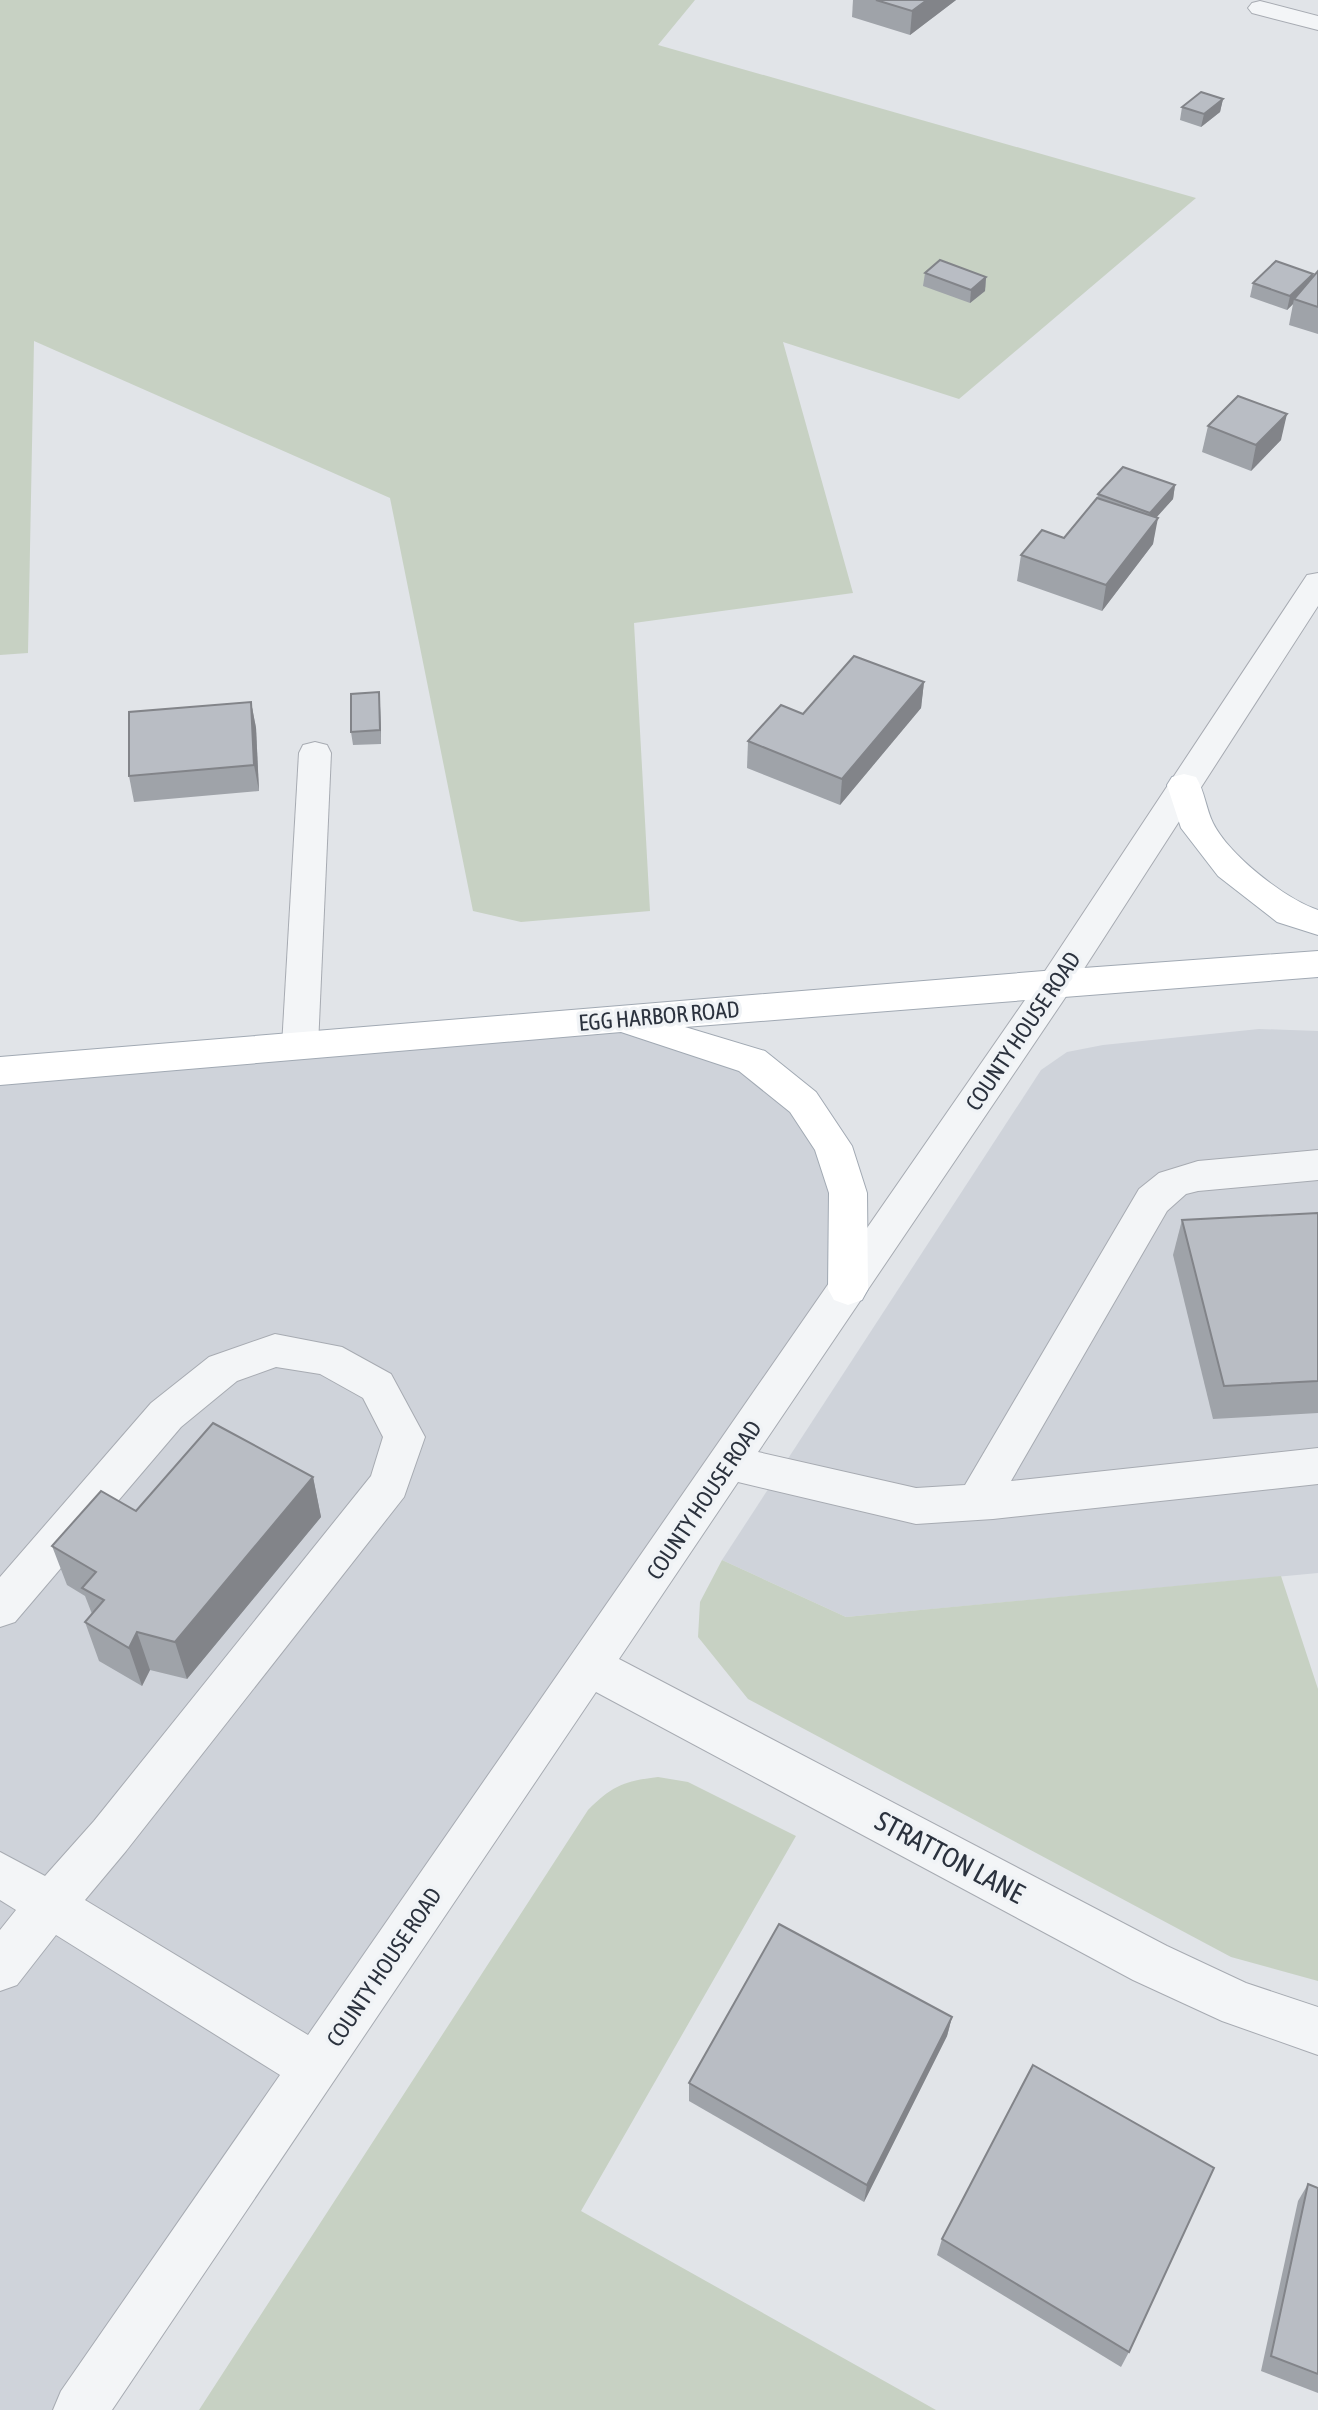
<svg xmlns="http://www.w3.org/2000/svg" width="1318" height="2410" font-family="'Asap Condensed',sans-serif">
<rect width="100%" height="100%" fill="#e1e4e8"/>
<g fill="#cfd3da">
<path d="M616,1020l136,41 81,85 15,143 -768,1121h-80v-1339z"/>
<path d="M1259,1029l59,2v542l-472,44 -124,-57 319,-490 26,-18 36,-7z"/>
</g>
<g fill="#c7d1c3">
<path d="M0,0h695l-37,45 538,153 -237,201 -176,-57 70,251 -219,30 16,288 -129,11 -48,-11 -83,-413 -356,-157 -6,312 -28,2z"/>
<path d="M722,1560l124,57 435,-41 37,113v292l-87,-24 -483,-258 -50,-62 2,-35z"/>
<path d="M658,1777l30,5 108,54 -215,375 355,199h-737l389,-600c24,-24 36,-29 70,-33z"/>
</g>
<g fill="none" stroke-linecap="round" stroke-linejoin="round">
<defs>
<g id="minor">
<path d="M1260,1l58,15v14l-66,-17 -4,-5 4,-5z"/>
<path d="M1318,573v33l-249,386 -311,460 158,36 49,-3 174,-296 20,-16 39,-12 120,-11v30l-120,11 -12,3 -19,17 -156,270 307,-33v36l-325,35 -77,5 -178,-42 -119,177 548,287 79,37 72,24v48l-96,-34 -89,-41 -537,-288 -484,718h-59l8,-19 219,-316 -224,-140 -39,50 -17,6v-61l16,-20 -16,-10v-48l45,24 49,-55 277,-345 12,-39 -20,-39 -43,-24 -44,-7 -39,14 -56,46 -166,195 -15,5v-50l151,-174 58,-46 66,-23 67,13 49,27 34,63 -21,60 -278,354 -41,49 223,135 735,-1061 264,-399z"/>
<path d="M315,742l12,3 4,8 -13,293 -5,10 -13,3 -13,-3 -5,-10 17,-293 4,-8z"/>
</g>
<g id="major">
<path d="M1184,774l12,3c9,15 10,32 17,46 16,32 72,76 105,87v25l-41,-13 -59,-46 -37,-48 -14,-43 5,-8z"/>
<path d="M1318,951v26l-633,50 80,24 51,41 36,54 15,47 1,96 -6,11 -14,5 -14,-5 -6,-11 1,-96 -14,-43 -25,-38 -51,-41 -118,-39 -621,53v-28l1056,-87z"/>
</g>
</defs>
<use href="#minor" stroke="#a7abb2" stroke-width="2"/>
<use href="#major" stroke="#a1a9b3" stroke-width="2"/>
<use href="#minor" fill="#f3f5f7" fill-rule="evenodd"/>
<use href="#major" fill="#fff" fill-rule="evenodd"/>
</g>
<g fill="#9fa3a9">
<path d="M853,0h103l-46,35 -58,-18z"/>
<path d="M1223,99l-3,13 -19,15 -21,-7 2,-13z"/>
<path d="M1318,271v63l-29,-9 4,-21 -6,6 -37,-13 3,-14 60,-9 -1,4z"/>
<path d="M925,273l61,4 -1,14 -15,12 -47,-17z"/>
<path d="M1208,426l73,14 -30,31 -49,-19z"/>
<path d="M1175,485l-2,14 -17,18 -3,27 -51,67 -85,-30 4,-26 43,-17 33,-40 1,-4z"/>
<path d="M924,682l-3,26 -81,97 -93,-37 1,-27z"/>
<path d="M251,702l5,26 3,63 -125,11 -5,-26z"/>
<path d="M380,706l1,38 -28,1 -2,-13z"/>
<path d="M1318,1213v200l-105,6 -40,-164 9,-35z"/>
<path d="M313,1477l8,40 -134,162 -37,-9 -8,16 -43,-25 -14,-39 7,-8 -7,-18 -18,-11 -15,-39 84,-35z"/>
<path d="M952,2017l-5,19 -83,166 -175,-101v-18z"/>
<path d="M1308,2184l10,4v205l-57,-22 37,-170z"/>
<path d="M942,2239l187,113 -8,15 -184,-112z"/>
</g>
<g fill="#828489">
<path d="M927,0h29l-46,35 2,-24z"/>
<path d="M1223,99l-3,13 -19,15 3,-13z"/>
<path d="M1313,274l-3,13 -16,12 -1,5 -6,6 3,-14z"/>
<path d="M986,277l-1,14 -15,12 1,-13z"/>
<path d="M1287,414l-6,26 -30,31 5,-26z"/>
<path d="M1175,485l-2,14 -25,28 2,-14z"/>
<path d="M1158,518l-5,26 -51,67 4,-26z"/>
<path d="M924,682l-3,26 -81,97 2,-26z"/>
<path d="M379,692l1,14 1,38 -1,-14z"/>
<path d="M251,702l5,26 3,63 -5,-26z"/>
<path d="M313,1477l8,40 -134,162 -12,-37z"/>
<path d="M137,1632l13,38 -8,16 -13,-38z"/>
<path d="M952,2017l-5,19 -83,166 3,-17z"/>
</g>
<g fill="#b9bdc4" stroke="#828489" stroke-width="2">
<path d="M876,0h51l-15,11z"/>
<path d="M1201,92l22,7 -19,15 -22,-7z"/>
<path d="M940,260l46,17 -15,13 -46,-17z"/>
<path d="M1276,261l37,13 -23,22 -37,-13z"/>
<path d="M1318,271v36l-24,-8z"/>
<path d="M1238,396l49,18 -31,31 -48,-19z"/>
<path d="M1123,467l52,18 -25,28 -52,-19z"/>
<path d="M1097,498l61,20 -52,67 -85,-30 21,-25 22,8z"/>
<path d="M854,656l70,26 -82,97 -94,-38 33,-36 22,9z"/>
<path d="M379,692l1,38 -29,2v-38z"/>
<path d="M251,702l3,63 -125,11v-64z"/>
<path d="M1318,1213v168l-94,5 -42,-166z"/>
<path d="M213,1423l100,54 -138,165 -38,-10 -8,16 -44,-26 19,-22 -22,-12 14,-16 -44,-26 49,-55 35,20z"/>
<path d="M779,1924l173,93 -85,168 -178,-102z"/>
<path d="M1033,2065l181,103 -85,184 -187,-113z"/>
<path d="M1308,2184l10,4v186l-47,-18z"/>
</g>
<g text-anchor="middle" stroke-width="7" stroke-linejoin="round" paint-order="stroke">
<g font-size="23" fill="#2b323e" stroke="#f0f3f6">
<text transform="translate(659 1016) rotate(-5)" y="8">EGG HARBOR ROAD</text>
<text transform="translate(1023 1031) rotate(-56)" y="8">COUNTY HOUSE ROAD</text>
<text transform="translate(704 1500) rotate(-56)" y="8">COUNTY HOUSE ROAD</text>
<text transform="translate(384 1967) rotate(-56)" y="8">COUNTY HOUSE ROAD</text>
</g>
<g font-size="28" fill="#2b323e" stroke="#f0f3f6">
<text transform="translate(950 1857) rotate(28)" y="10">STRATTON LANE</text>
</g>
</g>
</svg>
